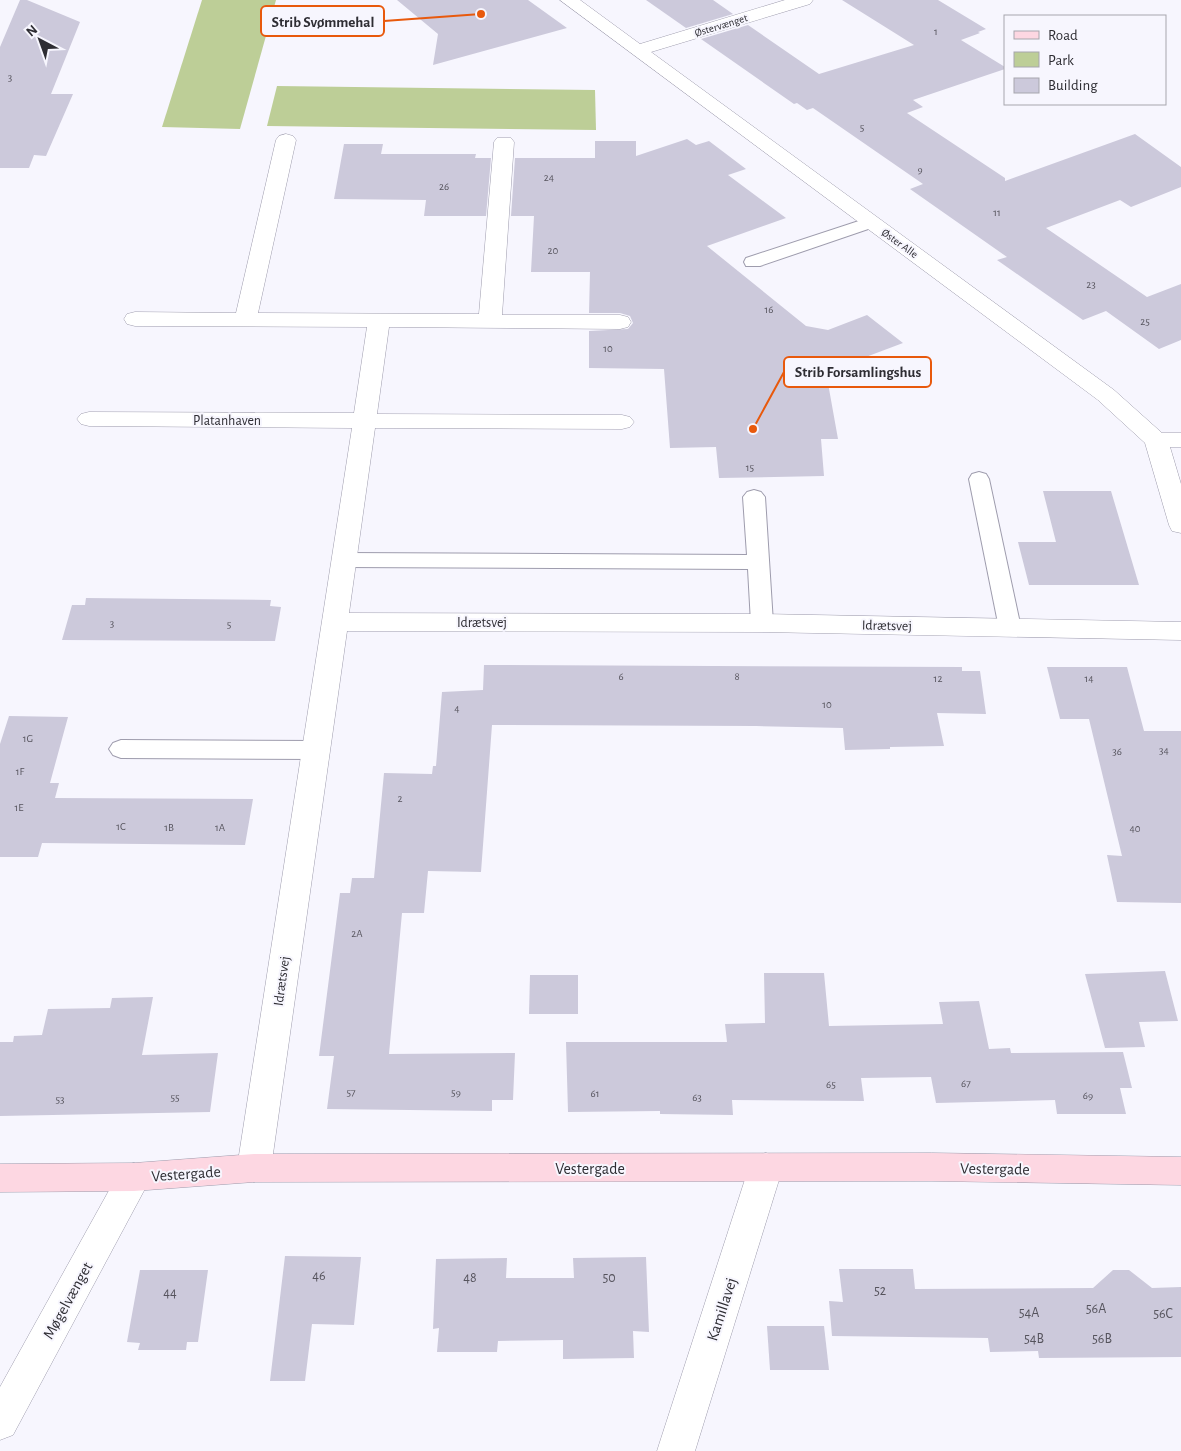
<svg xmlns="http://www.w3.org/2000/svg" width="1181" height="1451" font-family="'Alegreya Sans',sans-serif">
<rect width="100%" height="100%" fill="#f7f6fe"/>
<g fill="#bdce97">
<path d="M202,0h74l-36,129 -78,-2z"/>
<path d="M277,86l318,4 1,40 -329,-4z"/>
</g>
<g fill="#ccc9db">
<path d="M20,0h7l53,22 -29,72h22l-27,62 -12,-1 -5,13h-29v-121z"/>
<path d="M397,0h131l39,28 -134,37 5,-31z"/>
<path d="M646,0h67l20,14 -47,14z"/>
<path d="M842,0h96l48,29 -8,3 2,1 -19,7 44,27v2l-92,31 10,7 -16,6 98,65v3l130,-47 46,33v20l-50,20 -11,-7 -74,28 101,69 34,-13v56l-22,9 -53,-38 -23,9 -86,-60 10,-3 -97,-68 13,-5 -110,-76 -6,2 -10,-7 -3,1 -93,-65 47,-14 71,49 95,-29z"/>
<path d="M687,139l9,6 13,-4 37,28 -18,6 58,43 -79,28 99,80 22,4 39,-15 36,28 -77,29 12,67h-17l3,37 -105,2 -3,-31 -46,1 -6,-79 -75,-1v-37l39,-2 5,-6 -3,-7 -10,-3h-31l1,-41h-59l3,-56h-23l4,-58h80v-17h41v15z"/>
<path d="M344,144h39l-2,10h95l-1,4h16l-5,58h-62l2,-16 -92,-1z"/>
<path d="M1043,491h68l28,94h-110l-11,-43h38z"/>
<path d="M86,598l185,2 -1,6 11,1 -6,34 -213,-1 10,-35h13z"/>
<path d="M484,665l478,2v4h18l6,43 -49,-1 7,33 -54,1v2l-45,1 -2,-22 -87,-2 -264,-1 -11,147 -53,-1 -4,42h-22l-13,141 126,-1 -2,47h-21v11l-165,-2 7,-53h-15l21,-163h10l2,-15h22l10,-105 48,1 1,-8h3l6,-74 41,-2z"/>
<path d="M1047,667h80l17,64h37v172l-64,-1 -10,-47 15,1 -33,-137h-29z"/>
<path d="M9,716l59,1 -18,66h9l-4,15 198,1 -8,46 -203,-2 -4,14h-38v-113z"/>
<path d="M1165,971l13,50 -39,1 6,25 -40,1 -20,-74z"/>
<path d="M764,973h60l5,53 114,-2 -4,-22 40,-1 10,48 21,-1 1,5 112,-1 9,36h-12l6,26h-69l-2,-14 -119,3 -5,-26 -70,1 3,23 -132,-1 1,15 -73,-1v-3l-92,1 -2,-70h161l-2,-18 40,-1z"/>
<path d="M530,975h48v39h-49z"/>
<path d="M153,997l-11,58 76,-2 -8,59 -210,4v-74h13l1,-6 28,-1 6,-26 62,-1 2,-10z"/>
<path d="M285,1256l76,1 -7,68 -42,-1 -7,57h-35z"/>
<path d="M646,1257l3,75 -16,-1 1,27 -71,1v-19l-65,1 -1,11h-60l2,-24 -6,1 3,-70 71,-1 -1,20h68l-1,-20z"/>
<path d="M839,1269h74l2,20 178,-1 20,-18h16l23,18 29,-1v70l-142,1 -1,-7 -48,1 -2,-14 -156,-2 -3,-35 14,1z"/>
<path d="M140,1270h68l-10,72h-11l-1,8h-48l2,-7 -13,-1z"/>
<path d="M767,1326h57l5,44h-59z"/>
</g>
<g fill="none" stroke-linecap="round" stroke-linejoin="round">
<defs>
<g id="lane">
<path d="M871,217l6,1 3,4 -3,4 -117,40h-14l-2,-4 2,-4z"/>
<path d="M979,472l7,2 3,5 32,149 -3,5 -8,3 -8,-3 -3,-5 -30,-149 3,-5z"/>
<path d="M754,490l7,2 4,5 8,126 -3,5 -8,3 -8,-3 -3,-5 -3,-54 -404,-2 -8,-2 -3,-5 3,-5 8,-2 403,2 -4,-58 4,-5z"/>
<path d="M121,740l195,1 8,3 4,6 -4,6 -8,3 -195,-1 -8,-3 -4,-6 4,-6z"/>
</g>
<g id="street">
<path d="M560,0h20l60,44 145,-44h28l-3,4 -159,48 463,338 48,43h19v14h-11l11,37v49l-9,-2 -3,-6 -24,-82 -47,-43z"/>
<path d="M286,134l7,2 3,4 -38,173 221,1 15,-172 3,-4h14l3,4 -12,173h118l8,2 3,5 -3,5 -8,2 -231,-2 -12,87 245,1 8,2 4,5 -4,5 -8,2 -247,-1 -26,185 413,1 419,8v18l-419,-8 -415,-1 -76,537 -5,10 -12,4 -12,-4 -5,-10 115,-740 -263,-2 -8,-2 -4,-5 4,-5 8,-2 265,1 13,-86 -232,-1 -8,-2 -3,-5 3,-5 8,-2 101,1 40,-173 3,-4z"/>
<path d="M766,1153l12,4 5,10 -88,284h-38l92,-284 5,-10z"/>
<path d="M134,1163l12,4 5,10 -5,10 -133,248 -13,5v-53l122,-220z"/>
</g>
<path id="secondary" d="M932,1153l249,4v28l-249,-4 -678,1 -120,9 -134,1v-28l134,-1 120,-9z"/>
</defs>
<use href="#lane" stroke="#9e9cad" stroke-width="2"/>
<use href="#street" stroke="#9e9cad" stroke-width="1"/>
<use href="#secondary" stroke="#9e9cad" stroke-width="1"/>
<use href="#lane" fill="#fff" fill-rule="evenodd"/>
<use href="#street" fill="#fff" fill-rule="evenodd"/>
<use href="#secondary" fill="#fdd7e2" fill-rule="evenodd"/>
</g>
<g text-anchor="middle" stroke-width="4" stroke-linejoin="round" paint-order="stroke">
<g font-size="11" fill="#2e2d33" stroke="#f7f6fe">
<text transform="translate(721 25) rotate(-17)" y="4">Østervænget</text>
<text transform="translate(900 243) rotate(36)" y="4">Øster Alle</text>
</g>
<g font-size="11" fill="#56545d">
<text x="936" y="35">1</text>
<text x="10" y="81">3</text>
<text x="862" y="131">5</text>
<text x="920" y="173">9</text>
<text x="549" y="181">24</text>
<text x="444" y="190">26</text>
<text x="997" y="216">11</text>
<text x="553" y="254">20</text>
<text x="1091" y="288">23</text>
<text x="769" y="313">16</text>
<text x="1145" y="325">25</text>
<text x="608" y="352">10</text>
<text x="750" y="471">15</text>
<text x="112" y="627">3</text>
<text x="229" y="628">5</text>
<text x="621" y="680">6</text>
<text x="737" y="680">8</text>
<text x="938" y="682">12</text>
<text x="1089" y="682">14</text>
<text x="827" y="708">10</text>
<text x="457" y="712">4</text>
<text x="28" y="742">1G</text>
<text x="1164" y="754">34</text>
<text x="1117" y="755">36</text>
<text x="20" y="775">1F</text>
<text x="400" y="802">2</text>
<text x="19" y="811">1E</text>
<text x="121" y="830">1C</text>
<text x="169" y="831">1B</text>
<text x="220" y="831">1A</text>
<text x="1135" y="832">40</text>
<text x="357" y="937">2A</text>
<text x="966" y="1087">67</text>
<text x="831" y="1088">65</text>
<text x="351" y="1096">57</text>
<text x="456" y="1096">59</text>
<text x="595" y="1097">61</text>
<text x="1088" y="1099">69</text>
<text x="175" y="1101">55</text>
<text x="697" y="1101">63</text>
<text x="60" y="1103">53</text>
</g>
<g font-size="14" fill="#2e2d33" stroke="#f7f6fe">
<text x="227" y="425">Platanhaven</text>
<text x="482" y="627">Idrætsvej</text>
<text transform="translate(887 625) rotate(1)" y="5">Idrætsvej</text>
<text transform="translate(281 981) rotate(-82)" y="5">Idrætsvej</text>
</g>
<g font-size="14" fill="#56545d">
<text x="319" y="1280">46</text>
<text x="470" y="1282">48</text>
<text x="609" y="1282">50</text>
<text x="880" y="1295">52</text>
<text x="170" y="1297">44</text>
<text x="1096" y="1313">56A</text>
<text x="1029" y="1317">54A</text>
<text x="1163" y="1318">56C</text>
<text x="1034" y="1343">54B</text>
<text x="1102" y="1343">56B</text>
</g>
<g font-size="16" fill="#2e2d33" stroke="#f7f6fe">
<text x="590" y="1174">Vestergade</text>
<text transform="translate(995 1168) rotate(1)" y="6">Vestergade</text>
<text transform="translate(186 1173) rotate(-4)" y="6">Vestergade</text>
<text transform="translate(67 1300) rotate(-61)" y="6">Møgelvænget</text>
<text transform="translate(721 1309) rotate(-72)" y="6">Kamillavej</text>
</g>
</g>
<path fill="none" stroke="#e8590c" stroke-width="2" d="M481 14L384 21M753 429L784 372"/>
<g fill="#e8590c" stroke="#f7f6fe" stroke-width="2">
<circle cx="481" cy="14" r="5"/>
<circle cx="753" cy="429" r="5"/>
</g>
<g fill="#f7f6fe" stroke="#e8590c" stroke-width="2">
<rect x="261" y="6" width="123" height="30" rx="5"/>
<rect x="784" y="357" width="147" height="30" rx="5"/>
</g>
<g font-size="15" text-anchor="middle" font-weight="bold" fill="#2e2d33">
<text x="323" y="27">Strib Svømmehal</text>
<text x="858" y="377">Strib Forsamlingshus</text>
</g>
<rect x="1004" y="15" width="162" height="90" fill="#f7f6fe" stroke="#a7a6ad"/>
<rect x="1014" y="31" width="25" height="8" fill="#fdd7e2" stroke="#a7a6ad"/>
<text x="1048" y="40" font-size="15" fill="#2e2d33">Road</text>
<rect x="1014" y="52" width="25" height="15" fill="#bdce97" stroke="#a7a6ad"/>
<text x="1048" y="65" font-size="15" fill="#2e2d33">Park</text>
<rect x="1014" y="78" width="25" height="15" fill="#ccc9db" stroke="#a7a6ad"/>
<text x="1048" y="90" font-size="15" fill="#2e2d33">Building</text>
<g transform="translate(40 40) rotate(319)" stroke="#f7f6fe" stroke-width="4" paint-order="stroke">
<path d="M0-4L9 19L0 12L-9 19Z" fill="#2e2d33"/>
<text y="-8" font-size="14" font-weight="bold" text-anchor="middle" fill="#2e2d33">N</text>
</g>
</svg>
